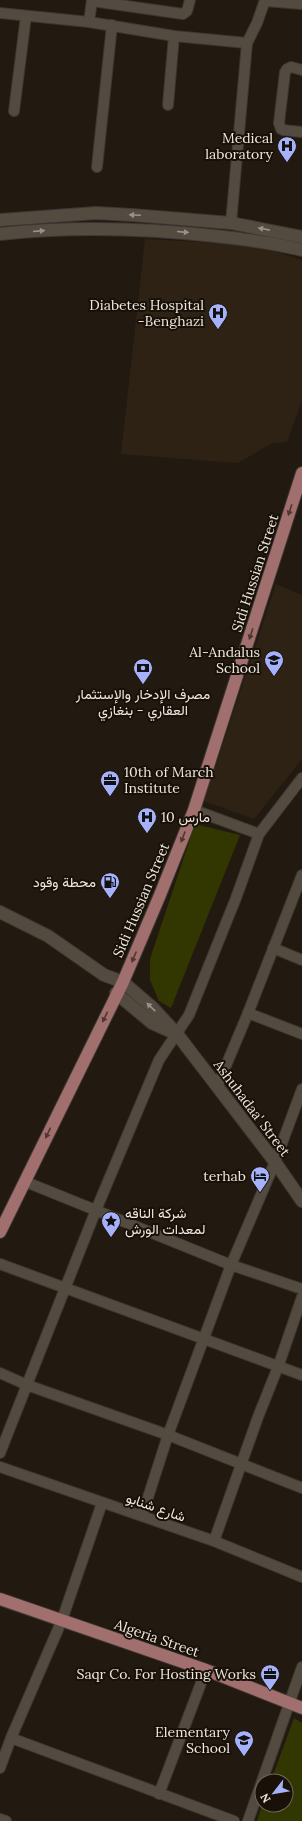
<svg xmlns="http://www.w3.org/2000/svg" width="302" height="1821" font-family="Lora,Vazirmatn,serif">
<rect width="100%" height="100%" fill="#221a11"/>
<g fill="#2e2214">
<path d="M145,239l109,6 48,15v140l-15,42 -15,1 -34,20 -117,-9z"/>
<path d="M276,584l26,11v164l-48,60 -50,-18z"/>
</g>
<g fill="#323601">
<path d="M195,824l45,11 -69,173 -12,-7 -9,-21v-21z"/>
<path d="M294,1718l8,5v98h-45l5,-16h24v-24h-15z"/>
</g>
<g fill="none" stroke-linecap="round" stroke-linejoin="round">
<defs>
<g id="minor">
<path d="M92,1l91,13 4,-3 3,-11"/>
<path d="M265,1l37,3"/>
<path d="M0,13l89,9 85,14 73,7 10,-20 8,-23"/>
<path d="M89,22l3,-22"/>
<path d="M302,70l-11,-3 -4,2 -2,3 -6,51 2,6 2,1 19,2"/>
<path d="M168,105l6,-69"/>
<path d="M14,111l12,-95"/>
<path d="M97,167l15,-142"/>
<path d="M231,223l16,-180"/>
<path d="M259,834l43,-56"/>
<path d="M273,948l29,12"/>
<path d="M248,1013l54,21"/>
<path d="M217,1087l31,-74 54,-138"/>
<path d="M26,1182l205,83 71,24"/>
<path d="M0,1264l302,111"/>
<path d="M0,1373l27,12 141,50 134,53"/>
<path d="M0,1453l96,-243 63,-150 30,-45 47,-117 23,-64 -65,-24"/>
<path d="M0,1467l214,74 88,36"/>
<path d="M102,1503l-40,117 -51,118 223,83"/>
<path d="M142,1516l26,-81 63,-170 44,-103 27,-73"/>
<path d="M214,1541l44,-124 20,-50 24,-70"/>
<path d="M0,1768l11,-30"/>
<path d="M159,1794l47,-124"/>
<path d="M0,1819l6,2"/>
<path d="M248,1821l54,-154"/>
</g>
<g id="tertiary">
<path d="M123,982l30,26 24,26 98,128 27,39"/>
<path d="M116,993l36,30 20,9"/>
</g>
<g id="secondary">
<path d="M0,220l96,-7 36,2 99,8 71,14"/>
<path d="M0,234c71,-8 144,-6 215,2 29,3 59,7 87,14"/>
<path d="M0,912l48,24 56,39 19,7"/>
</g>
<g id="primary">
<path d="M0,1232l123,-250 37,-87 34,-85 15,-47 93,-290"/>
<path d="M0,1599l206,71 96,38"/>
</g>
</defs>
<use href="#minor" stroke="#3d3732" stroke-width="12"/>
<use href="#tertiary" stroke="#3d3732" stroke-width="14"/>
<use href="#secondary" stroke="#3d3732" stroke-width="14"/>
<use href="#primary" stroke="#3d3732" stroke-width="14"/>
<use href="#minor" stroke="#544b40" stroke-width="10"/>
<use href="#tertiary" stroke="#544b40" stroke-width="12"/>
<use href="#secondary" stroke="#544b40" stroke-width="12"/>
<use href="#primary" stroke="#a26f6f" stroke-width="12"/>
</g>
<defs><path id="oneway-solid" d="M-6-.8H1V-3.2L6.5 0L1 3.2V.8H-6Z"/></defs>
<g fill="#999289">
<use href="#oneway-solid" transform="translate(135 215) rotate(-177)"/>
<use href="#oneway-solid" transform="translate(264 229) rotate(-169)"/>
<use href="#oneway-solid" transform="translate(39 231) rotate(-5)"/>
<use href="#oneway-solid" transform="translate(183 232) rotate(5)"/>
<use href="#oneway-solid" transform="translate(151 1007) rotate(-136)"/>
</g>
<g fill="#503731">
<use href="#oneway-solid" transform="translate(290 510) rotate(108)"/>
<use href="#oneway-solid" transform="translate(251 634) rotate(108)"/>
<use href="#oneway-solid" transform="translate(183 837) rotate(111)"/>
<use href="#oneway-solid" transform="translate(134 957) rotate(113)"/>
<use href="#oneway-solid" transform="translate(105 1017) rotate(116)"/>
<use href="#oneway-solid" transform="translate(48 1133) rotate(115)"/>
</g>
<defs>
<symbol id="hospital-pin" viewBox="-11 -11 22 30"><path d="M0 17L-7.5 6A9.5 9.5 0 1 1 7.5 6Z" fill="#a6b1fc" stroke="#191108"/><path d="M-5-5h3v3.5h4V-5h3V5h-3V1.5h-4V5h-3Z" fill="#111"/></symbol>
<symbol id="school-pin" viewBox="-11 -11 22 30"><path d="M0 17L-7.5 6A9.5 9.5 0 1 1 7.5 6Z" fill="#a6b1fc" stroke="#191108"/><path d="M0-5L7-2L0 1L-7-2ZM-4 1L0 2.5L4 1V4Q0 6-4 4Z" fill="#111"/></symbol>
<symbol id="bank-pin" viewBox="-11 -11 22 30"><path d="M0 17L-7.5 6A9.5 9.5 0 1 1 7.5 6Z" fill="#a6b1fc" stroke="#191108"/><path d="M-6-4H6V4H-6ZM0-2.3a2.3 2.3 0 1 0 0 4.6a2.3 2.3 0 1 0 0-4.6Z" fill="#111"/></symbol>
<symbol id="office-pin" viewBox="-11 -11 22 30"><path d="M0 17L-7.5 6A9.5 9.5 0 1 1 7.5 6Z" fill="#a6b1fc" stroke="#191108"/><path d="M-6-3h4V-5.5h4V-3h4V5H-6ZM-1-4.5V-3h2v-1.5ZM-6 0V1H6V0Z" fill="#111"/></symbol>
<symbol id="fuel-pin" viewBox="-11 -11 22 30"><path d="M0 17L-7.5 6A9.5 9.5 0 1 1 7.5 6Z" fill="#a6b1fc" stroke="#191108"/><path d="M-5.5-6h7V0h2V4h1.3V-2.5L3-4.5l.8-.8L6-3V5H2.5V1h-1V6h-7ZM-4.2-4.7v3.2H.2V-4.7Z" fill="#111"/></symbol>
<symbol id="hotel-pin" viewBox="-11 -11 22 30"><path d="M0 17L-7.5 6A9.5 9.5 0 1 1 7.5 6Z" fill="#a6b1fc" stroke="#191108"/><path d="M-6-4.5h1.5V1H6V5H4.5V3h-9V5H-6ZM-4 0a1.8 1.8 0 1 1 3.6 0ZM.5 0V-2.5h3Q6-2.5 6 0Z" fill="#111"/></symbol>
<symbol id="sight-pin" viewBox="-11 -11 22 30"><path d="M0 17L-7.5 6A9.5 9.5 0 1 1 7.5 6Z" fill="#a6b1fc" stroke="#191108"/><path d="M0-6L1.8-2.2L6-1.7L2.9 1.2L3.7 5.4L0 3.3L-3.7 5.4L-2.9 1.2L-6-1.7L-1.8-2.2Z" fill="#111"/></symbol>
</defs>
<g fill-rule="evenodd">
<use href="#hospital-pin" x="276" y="135" width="22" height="30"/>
<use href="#hospital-pin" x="207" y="302" width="22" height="30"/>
<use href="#school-pin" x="263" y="649" width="22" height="30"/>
<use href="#bank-pin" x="132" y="657" width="22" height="30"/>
<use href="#office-pin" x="99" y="769" width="22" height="30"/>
<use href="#hospital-pin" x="136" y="806" width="22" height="30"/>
<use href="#fuel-pin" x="99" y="871" width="22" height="30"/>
<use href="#hotel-pin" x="249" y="1165" width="22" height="30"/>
<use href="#sight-pin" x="100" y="1210" width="22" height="30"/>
<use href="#office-pin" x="259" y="1663" width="22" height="30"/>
<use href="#school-pin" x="233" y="1729" width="22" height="30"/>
</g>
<g text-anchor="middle" stroke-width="4" stroke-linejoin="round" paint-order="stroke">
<g font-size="14" fill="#ede8e2" stroke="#191108" text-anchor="end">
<text x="273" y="143">Medical<tspan x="273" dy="16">laboratory</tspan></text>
<text x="204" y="310">Diabetes Hospital<tspan x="204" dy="16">-Benghazi</tspan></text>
<text x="260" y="657">Al-Andalus<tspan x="260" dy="16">School</tspan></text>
<text x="143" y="699" text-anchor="middle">مصرف الإدخار والإستثمار<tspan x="143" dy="16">العقاري - بنغازي</tspan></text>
<text x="124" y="777" text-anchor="start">10th of March<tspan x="124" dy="16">Institute</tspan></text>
<text x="161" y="822" text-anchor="start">10 مارس</text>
<text x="96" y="887">محطة وقود</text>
<text x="246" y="1181">terhab</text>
<text x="125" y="1218" text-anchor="start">شركة الناقه<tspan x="125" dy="16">لمعدات الورش</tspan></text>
<text x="256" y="1679">Saqr Co. For Hosting Works</text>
<text x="230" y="1737">Elementary<tspan x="230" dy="16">School</tspan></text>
</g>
<g font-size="14" fill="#ede8e2" stroke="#191108">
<text transform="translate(255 573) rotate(-72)" y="5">Sidi Hussian Street</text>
<text transform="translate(141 900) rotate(-67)" y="5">Sidi Hussian Street</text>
<text transform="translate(252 1108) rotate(53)" y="5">Ashuhadaa' Street</text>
<text transform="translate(156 1507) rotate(19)" y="5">شارع شنابو</text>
<text transform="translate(157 1638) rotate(19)" y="5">Algeria Street</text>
</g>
</g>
<g transform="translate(274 1793) rotate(239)"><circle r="19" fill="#191108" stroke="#6e675f"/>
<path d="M0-3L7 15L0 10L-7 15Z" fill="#a6b1fc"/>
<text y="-6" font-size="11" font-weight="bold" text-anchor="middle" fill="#ede8e2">N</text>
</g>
</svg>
